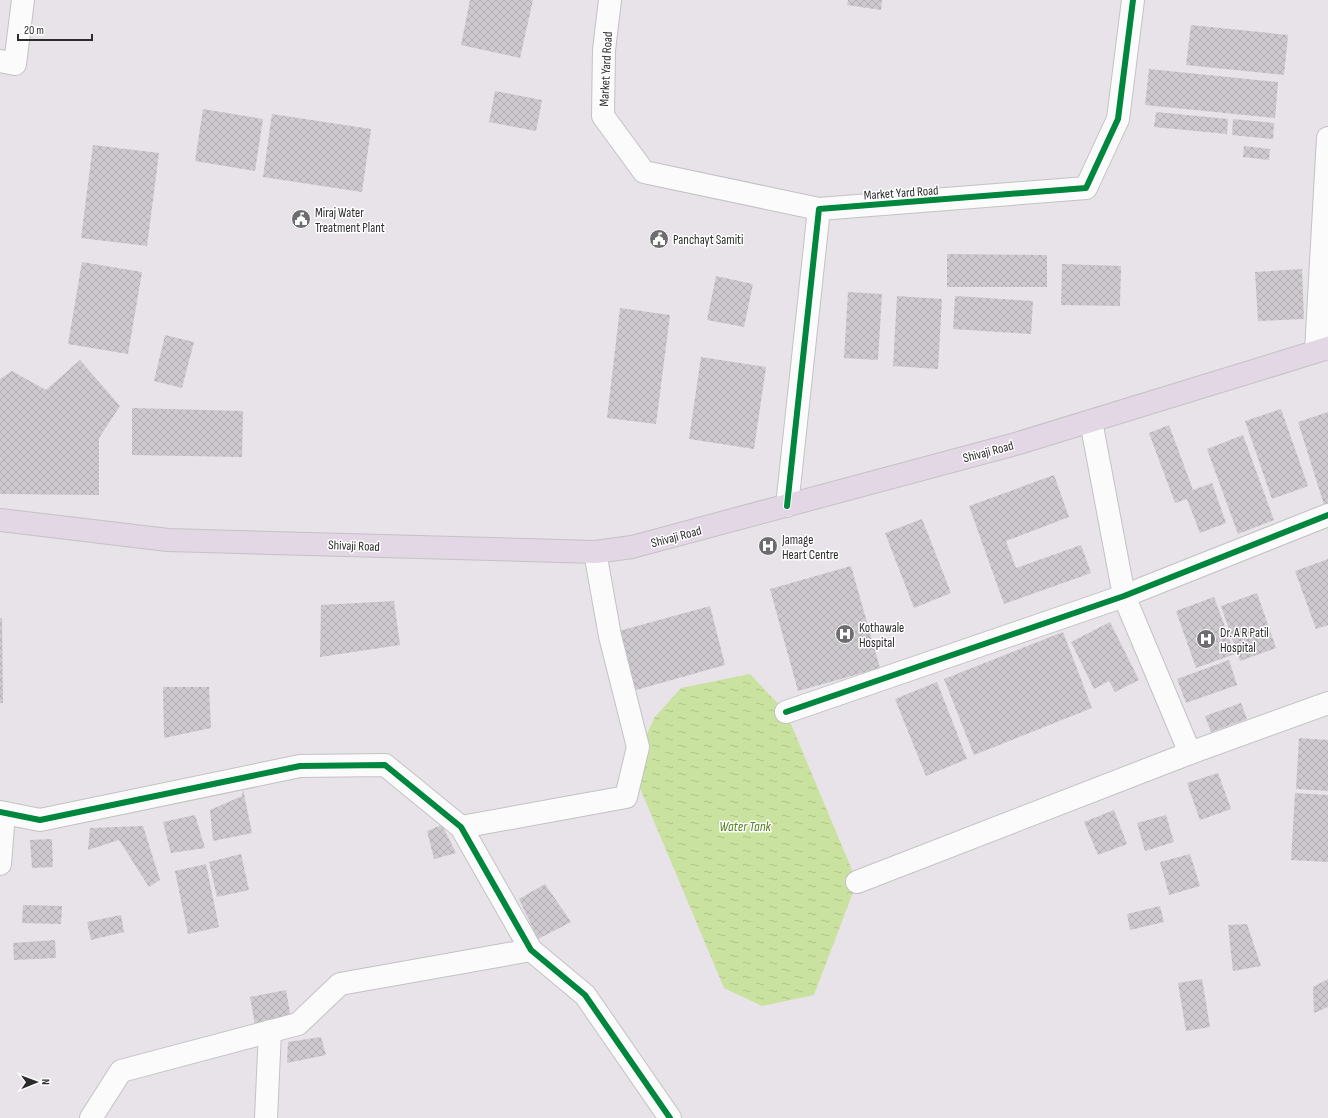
<svg xmlns="http://www.w3.org/2000/svg" width="1328" height="1118" font-family="'Sofia Sans Condensed',sans-serif">
<defs>
<pattern id="water-ripples" width="26" height="14" patternUnits="userSpaceOnUse"><rect width="26" height="14" fill="#cae29f"/><path d="M2 4q2-2 4 0t4 0M15 11q2-2 4 0t4 0" fill="none" stroke="#aec289"/></pattern>
<pattern id="building-cross-hatch" width="8" height="8" patternUnits="userSpaceOnUse"><rect width="8" height="8" fill="#cdc9ce"/><path d="M0 0l8 8M0 8l8-8" fill="none" stroke="#b0adb1"/></pattern>
</defs>
<rect width="100%" height="100%" fill="#e7e3e9"/>
<path fill="url(#water-ripples)" d="M750,674l36,38 71,170 -43,113 -52,11 -38,-18 -92,-219 22,-51 27,-30z"/>
<g fill="url(#building-cross-hatch)">
<path d="M470,0h63l-13,58 -59,-13z"/>
<path d="M848,0h34l-1,10 -34,-5z"/>
<path d="M1191,25l97,10 -4,40 -98,-10z"/>
<path d="M1149,69l129,13 -3,36 -130,-13z"/>
<path d="M495,91l47,9 -6,31 -47,-9z"/>
<path d="M203,109l60,10 -8,52 -60,-10z"/>
<path d="M1156,112l72,7 -1,15 -73,-7z"/>
<path d="M272,114l99,15 -9,63 -99,-15z"/>
<path d="M1233,119l41,4 -1,16 -41,-4z"/>
<path d="M93,145l66,8 -12,93 -66,-8z"/>
<path d="M1244,146l26,3 -1,11 -26,-3z"/>
<path d="M947,254l100,1v32h-100z"/>
<path d="M82,262l60,10 -14,82 -60,-10z"/>
<path d="M1062,264l59,2 -1,40 -59,-1z"/>
<path d="M1302,269l2,50 -46,2 -3,-49z"/>
<path d="M716,276l37,8 -9,43 -37,-7z"/>
<path d="M848,292l34,2 -4,66 -34,-2z"/>
<path d="M897,296l45,3 -4,70 -45,-3z"/>
<path d="M955,296l78,5 -2,33 -78,-5z"/>
<path d="M620,308l50,7 -14,109 -49,-6z"/>
<path d="M165,335l29,7 -12,46 -28,-7z"/>
<path d="M701,357l65,10 -12,82 -65,-10z"/>
<path d="M80,360l40,46 -21,32v57l-99,-1v-35h1l-1,-2v-78l12,-8 34,19z"/>
<path d="M132,408l111,3 -1,46 -110,-2z"/>
<path d="M1281,409l27,77 -36,13 -27,-78z"/>
<path d="M1328,412v95l-3,1 -27,-86z"/>
<path d="M1169,425l24,65 19,-7 14,40 -26,10 -13,-34 -12,4 -26,-70z"/>
<path d="M1243,435l31,85 -36,14 -31,-85z"/>
<path d="M1054,475l15,42 -63,24 10,27 65,-23 10,28 -87,31 -35,-98z"/>
<path d="M922,519l29,74 -37,15 -29,-75z"/>
<path d="M1328,559v66l-12,4 -21,-58z"/>
<path d="M851,566l29,102 -82,23 -28,-102z"/>
<path d="M1257,593l19,55 -36,13 -19,-55z"/>
<path d="M1214,597l21,57 -39,14 -20,-57z"/>
<path d="M394,601l6,44 -80,12 1,-52z"/>
<path d="M710,606l15,59 -89,25 -17,-59z"/>
<path d="M0,618h2l1,85h-3z"/>
<path d="M1110,622l29,58 -24,12 -6,-11 -15,8 -23,-47z"/>
<path d="M1063,632l29,76 -118,47 -30,-76z"/>
<path d="M1229,660l8,25 -51,18 -9,-24z"/>
<path d="M937,682l30,77 -41,17 -31,-77z"/>
<path d="M163,687h46l2,41 -47,10z"/>
<path d="M1241,703l6,16 -36,13 -6,-16z"/>
<path d="M1299,738l29,2v51l-32,-2z"/>
<path d="M1218,773l13,36 -31,11 -13,-37z"/>
<path d="M243,789l9,44 -39,8 -3,-31 32,-14z"/>
<path d="M1295,793l33,2v67l-37,-2z"/>
<path d="M1114,810l13,34 -29,11 -14,-33z"/>
<path d="M195,815l10,33 -34,5 -8,-31z"/>
<path d="M1166,815l8,27 -29,9 -8,-28z"/>
<path d="M442,825l14,28 -22,6 -7,-28z"/>
<path d="M143,826l17,54 -11,7 -30,-47 -31,10 2,-22z"/>
<path d="M52,839l1,28 -21,1 -2,-28z"/>
<path d="M241,854l8,36 -32,7 -8,-35z"/>
<path d="M1190,854l10,32 -31,9 -9,-33z"/>
<path d="M206,864l13,63 -31,7 -13,-63z"/>
<path d="M545,884l26,38 -33,17 -19,-40z"/>
<path d="M23,905l39,1 -1,18 -39,-1z"/>
<path d="M1160,906l4,16 -34,8 -3,-16z"/>
<path d="M121,915l3,17 -33,8 -4,-18z"/>
<path d="M1247,924l14,42 -28,5 -5,-46z"/>
<path d="M55,940l1,18 -42,2 -1,-17z"/>
<path d="M1202,979l8,48 -24,4 -8,-48z"/>
<path d="M1328,979v28l-14,6 -1,-26z"/>
<path d="M286,990l5,29 -36,6 -5,-28z"/>
<path d="M321,1037l5,18 -39,8 1,-21z"/>
</g>
<g fill="none" stroke-linecap="round" stroke-linejoin="round">
<defs>
<g id="minor">
<path d="M610,0l-6,50 -1,66 41,56 175,37"/>
<path d="M0,61l15,3 8,-64"/>
<path d="M1316,351l12,-213"/>
<path d="M1091,421l33,175 66,157"/>
<path d="M787,506l32,-297 267,-21 32,-69 15,-119"/>
<path d="M786,712l338,-116 204,-81"/>
<path d="M0,812l40,8 260,-54 85,-1 76,62 70,123 54,45 85,123"/>
<path d="M461,827l165,-30 12,-50 -28,-111 -15,-84"/>
<path d="M0,864l4,-51"/>
<path d="M857,882l333,-129 138,-50"/>
<path d="M91,1118l30,-47 177,-47 42,-40 191,-34"/>
<path d="M266,1118l4,-87"/>
</g>
<path id="major" d="M0,520l168,20 427,12 37,-5 387,-104 309,-95"/>
</defs>
<use href="#minor" stroke="#c3c2c4" stroke-width="24"/>
<use href="#major" stroke="#c4c2c5" stroke-width="24"/>
<use href="#minor" stroke="#fbfbfc" stroke-width="22"/>
<use href="#major" stroke="#e3d6e5" stroke-width="22"/>
<defs>
<g id="cycleway">
<path d="M787,506l32,-297 267,-21 32,-69 15,-119"/>
<path d="M786,712l338,-116 204,-81"/>
<path d="M0,812l40,8 260,-54 85,-1 76,62 70,123 54,45 85,123"/>
</g>
</defs>
<use href="#cycleway" stroke="#fff" stroke-width="8"/>
<use href="#cycleway" stroke="#00873e" stroke-width="6"/>
</g>
<defs>
<symbol id="civic-disc" viewBox="-11 -11 22 22"><circle r="9.5" fill="#6d6c6e" stroke="#fff"/><path d="M-.6-6.5H3V-4.5H.6V-3L4-1V1h2V6H-6V1h2V-1L-.6-3ZM-1.2 2.5V6h2.4V2.5Z" fill="#fff"/></symbol>
<symbol id="hospital-disc" viewBox="-11 -11 22 22"><circle r="9.5" fill="#6d6c6e" stroke="#fff"/><path d="M-5-5h3v3.5h4V-5h3V5h-3V1.5h-4V5h-3Z" fill="#fff"/></symbol>
</defs>
<g fill-rule="evenodd">
<use href="#civic-disc" x="290" y="208" width="22" height="22"/>
<use href="#civic-disc" x="648" y="228" width="22" height="22"/>
<use href="#hospital-disc" x="757" y="535" width="22" height="22"/>
<use href="#hospital-disc" x="834" y="623" width="22" height="22"/>
<use href="#hospital-disc" x="1195" y="628" width="22" height="22"/>
</g>
<g text-anchor="middle" stroke-width="3" stroke-linejoin="round" paint-order="stroke">
<g font-size="13" fill="#2c2c2c" stroke="#fff">
<text transform="translate(605 69) rotate(-87)" y="5">Market Yard Road</text>
<text transform="translate(901 192) rotate(-4)" y="5">Market Yard Road</text>
<text transform="translate(988 451) rotate(-15)" y="5">Shivaji Road</text>
<text transform="translate(676 536) rotate(-15)" y="5">Shivaji Road</text>
<text transform="translate(354 545) rotate(2)" y="5">Shivaji Road</text>
</g>
<g font-size="13" fill="#2c2c2c" stroke="#fff" text-anchor="start">
<text x="315" y="217">Miraj Water<tspan x="315" dy="15">Treatment Plant</tspan></text>
<text x="673" y="244">Panchayt Samiti</text>
<text x="782" y="544">Jamage<tspan x="782" dy="15">Heart Centre</tspan></text>
<text x="859" y="632">Kothawale<tspan x="859" dy="15">Hospital</tspan></text>
<text x="1220" y="637">Dr. A R Patil<tspan x="1220" dy="15">Hospital</tspan></text>
</g>
<g font-size="14" font-style="italic" fill="#54821c" stroke="#fff">
<text x="745" y="831">Water Tank</text>
</g>
</g>
<g transform="translate(36 1082) rotate(89)" stroke="#ffffff" stroke-width="3" paint-order="stroke">
<path d="M0-3L7 15L0 10L-7 15Z" fill="#2c2c2c"/>
<text y="-6" font-size="11" font-weight="bold" text-anchor="middle" fill="#2c2c2c">N</text>
</g>
<path d="M18 34v6h74v-6" fill="none" stroke="#2c2c2c" stroke-width="2"/>
<text x="24" y="34" font-size="12" fill="#2c2c2c" stroke="#ffffff" stroke-width="3" paint-order="stroke">20 m</text>
</svg>
